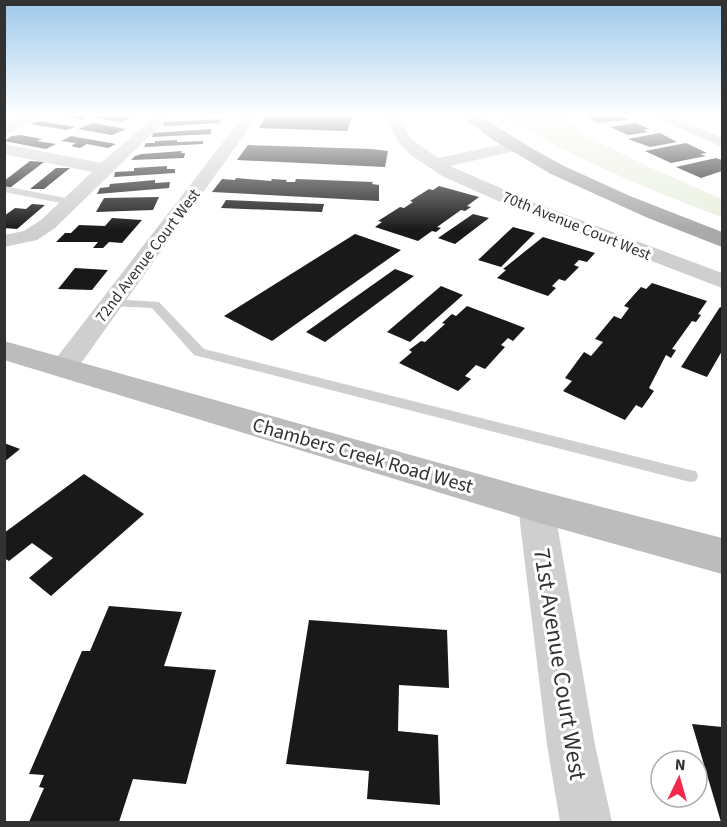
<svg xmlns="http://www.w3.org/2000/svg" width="727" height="827" font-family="'Source Sans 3',sans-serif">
<rect width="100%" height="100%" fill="#fff"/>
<path fill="#e9efdf" d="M500,114h56l34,24 57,28 75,33v18c-77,-28 -151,-60 -222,-103z"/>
<g fill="#191919">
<path d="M56,114h38l-13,6z"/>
<path d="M106,114h17l12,2 -15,6 -24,-4z"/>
<path d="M268,114h85l-6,17 -88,-3z"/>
<path d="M617,114l12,6 -32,3 -10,-7z"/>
<path d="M220,119v4l-57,3 1,-4z"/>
<path d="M39,121l36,6 -9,3 -36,-6z"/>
<path d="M93,123l33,6 -14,6 -34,-6z"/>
<path d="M636,123l14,6 -7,1 5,2 -20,3 -18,-8z"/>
<path d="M211,129v5l-59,3 1,-4z"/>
<path d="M660,133l17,9 -27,5 -22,-8z"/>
<path d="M21,135l21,4 -5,2 19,3 -10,5 -42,-8 8,-5z"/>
<path d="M71,136l45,8 -8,4 -21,-4 -7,4 -9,-2 5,-3 -15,-2z"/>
<path d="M177,140v2l26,-1v3l-59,3 2,-4h9v-2z"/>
<path d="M686,143l21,10 -7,1 6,2 -35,7 -26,-12z"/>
<path d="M248,145l124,4 16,2 -3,16 -148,-7z"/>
<path d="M182,151l-1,2h4l-1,5 -53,2 4,-4 7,-2z"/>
<path d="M716,158l6,2v11l-21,7 -25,-11z"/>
<path d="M30,161l14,1 -33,25h-7v-6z"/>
<path d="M167,166v3h8v4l-61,4 1,-5 19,-1v-3z"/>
<path d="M56,168h14l-26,21h-14z"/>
<path d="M236,178l35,3 1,-2 15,1 -1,2h9l1,-3 77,3 -1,2 7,1v16l-167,-9 10,-13 13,1z"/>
<path d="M155,180v3l15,-1 -1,6 -72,6 3,-6 9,-1 1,-3z"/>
<path d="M439,186l40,11 -12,9 4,1 -6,4 -4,-1 -24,17 4,1 -5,4 -4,-1 -14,10 -43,-14 7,-5 -4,-1 22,-14 4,1 9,-6 -3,-1 19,-12 4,1z"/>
<path d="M159,197l-6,13 -57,2 8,-14z"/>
<path d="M226,200l98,4 -2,8 -101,-4z"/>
<path d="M32,204l13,1 -28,24 -13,-1v-12l11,-8 11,1z"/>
<path d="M473,214l16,4 -34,26 -17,-6z"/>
<path d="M112,218l30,2 -20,23 -13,-1 -6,6h-10l5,-6h-42l9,-9h6l8,-8 26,1z"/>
<path d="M513,227l22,6 -34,34 -23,-7z"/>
<path d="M355,234l46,16 -129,91 -48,-25z"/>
<path d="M543,237l52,16 -8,9 -8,-2 -5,5 5,2 -14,14 -6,-2 -7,7 4,2 -8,8 -51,-18 9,-8 -3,-1z"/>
<path d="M75,268l33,2 -16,20 -34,-1z"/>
<path d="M395,269l19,7 -89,66 -19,-10z"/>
<path d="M652,283l55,18 -9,13 3,1 -5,7 -4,-1 -20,28 4,1 -5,8 -5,-3 -17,33 5,3 -12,17 -6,-3 -11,15 -62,-29 9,-10 -7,-3 19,-26 7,4 12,-14 -8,-3 19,-23 7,3 8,-11 -5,-2 17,-19 5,2z"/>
<path d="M441,286l22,9 -53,47 -23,-10z"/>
<path d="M467,306l58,22 -12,13 -5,-3 -7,7 4,2 -20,22 -9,-4 -11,11 6,3 -13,12 -59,-28 13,-11 -3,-2 12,-9 4,1 20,-18 -3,-1 10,-9 4,2z"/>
<path d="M720,307l2,1v43l-15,26 -26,-10z"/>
<path d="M4,443l16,6 -16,13z"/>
<path d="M84,474l60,40 -93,82 -22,-18 24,-20 -21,-15 -23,18 -5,-3v-25z"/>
<path d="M109,606l73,6 -18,54 52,4 -30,114 -53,-5 -14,43h-90l15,-34 -5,-1 5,-12 -15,-1 53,-123h8z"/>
<path d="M309,620l138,10 2,58 -50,-3 -1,46 40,4 2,70 -73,-6 2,-28 -83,-7z"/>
<path d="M692,724l30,3v95h-1z"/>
</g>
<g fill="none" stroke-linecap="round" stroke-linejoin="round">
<g fill="#cfcfcf" fill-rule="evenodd">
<path d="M4,186l67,13 5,3 -5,3 -67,-13z"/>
<path d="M112,299l47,3 45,47 486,121 6,1 2,5 -2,5 -6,1 -496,-127 -42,-47 -44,-2v-6z"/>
</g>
<g fill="#cfcfcf" fill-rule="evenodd">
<path d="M27,114h18l-41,22v-10z"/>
<path d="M157,114h15l-117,114 -18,12 -33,7v-12l20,-4 17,-11 51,-48 -88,-18v-10l97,19z"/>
<path d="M245,114h14l-185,259 -10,3 -10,-3 -4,-6 4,-6z"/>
<path d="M383,114h14l13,24 28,20 75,-16 6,2 2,3 -2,3 -69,16 85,37 187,70v15l-201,-77 -77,-34 -32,-21 -13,-13z"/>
<path d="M648,114h19l55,24v9z"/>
<path d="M536,492l12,4 6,10 41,239 17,77h-52l-13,-77 -29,-239 6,-10z"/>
</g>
<path fill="#bcbcbc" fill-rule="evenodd" d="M4,341l532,149 186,48v36l-186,-52 -532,-162z"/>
<path fill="#aaa" fill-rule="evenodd" d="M460,114h17l56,35 31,17 66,30 92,36v15l-74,-29 -97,-44 -61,-36z"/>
</g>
<linearGradient id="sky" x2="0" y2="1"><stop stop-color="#9cc8eb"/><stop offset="0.5" stop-color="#fff"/><stop offset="1" stop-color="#fff" stop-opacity="0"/></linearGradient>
<rect width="727" height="230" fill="url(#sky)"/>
<g text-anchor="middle" stroke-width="6" stroke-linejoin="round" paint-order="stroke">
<g font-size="16" fill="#323232" stroke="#fff">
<text transform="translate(577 225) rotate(22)" y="6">70th Avenue Court West</text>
<text transform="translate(147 255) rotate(-53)" y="6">72nd Avenue Court West</text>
</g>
<g font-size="20" fill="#323232" stroke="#fff">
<text transform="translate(363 455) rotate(16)" y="7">Chambers Creek Road West</text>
</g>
<g font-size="24" fill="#323232" stroke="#fff">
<text transform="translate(560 664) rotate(81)" y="8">71st Avenue Court West</text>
</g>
</g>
<rect width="727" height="827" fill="none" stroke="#323232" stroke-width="12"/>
<g transform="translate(679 779) rotate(5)"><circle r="28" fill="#ffffff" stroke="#adadad" stroke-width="1.5"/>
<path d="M0-4.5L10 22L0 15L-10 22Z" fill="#f6264c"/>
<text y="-9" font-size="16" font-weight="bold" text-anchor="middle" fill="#323232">N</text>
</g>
</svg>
